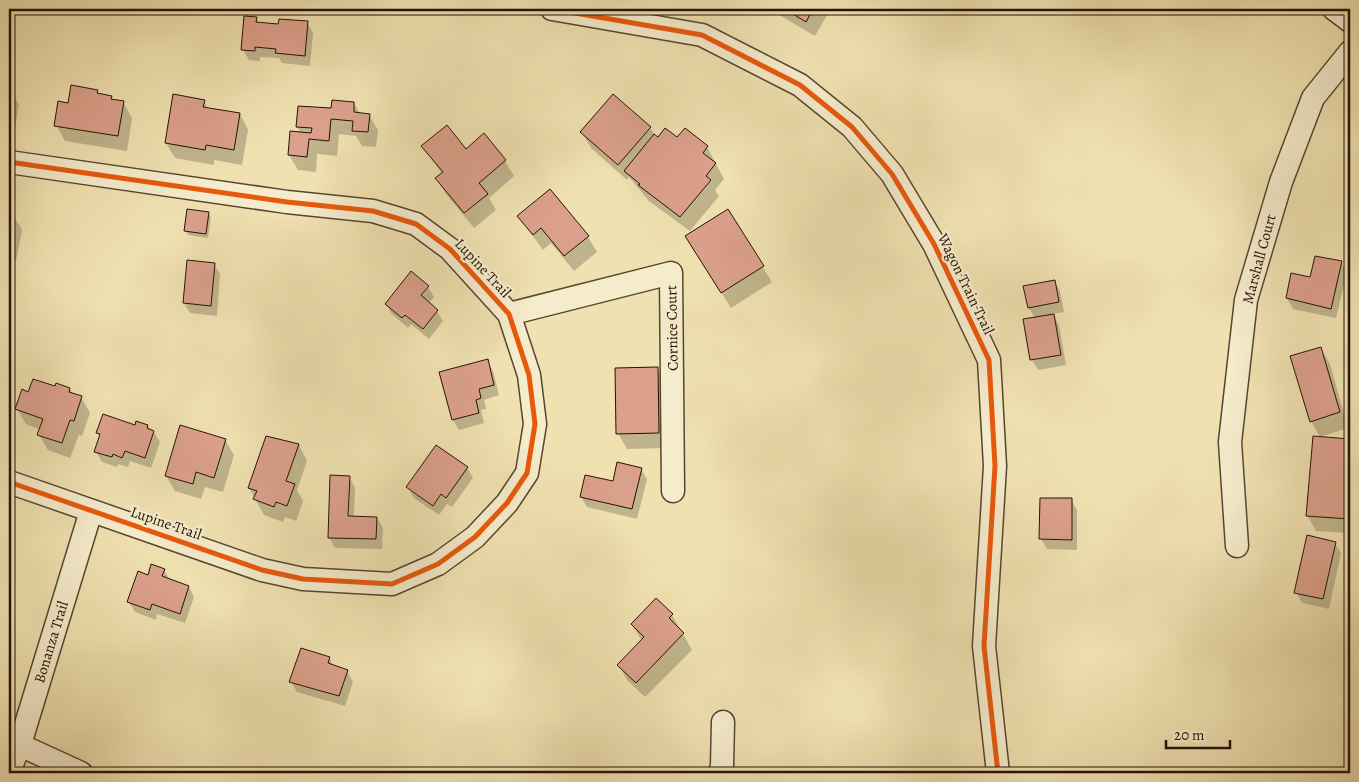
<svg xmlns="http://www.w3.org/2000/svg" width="1359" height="782" font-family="Alegreya,serif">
<rect width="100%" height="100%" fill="#f0e1b0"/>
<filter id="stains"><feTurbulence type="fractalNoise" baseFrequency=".004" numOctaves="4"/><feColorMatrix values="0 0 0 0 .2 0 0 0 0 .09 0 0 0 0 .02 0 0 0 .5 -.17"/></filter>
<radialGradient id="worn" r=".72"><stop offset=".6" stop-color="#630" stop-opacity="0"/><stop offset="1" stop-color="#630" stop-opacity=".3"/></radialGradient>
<g fill="#0003">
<path d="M769,9h61v1l-15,26z"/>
<path d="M256,18l3,6 20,1 28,-3 6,11 -3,33 -28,-3 -3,-5 -19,-1v4l-11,-1 -6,-10z"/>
<path d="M9,65l5,9 -4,20h3l6,11 -4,23 -6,-1z"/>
<path d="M97,91l2,4 24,7 9,16 -5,33 -62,-10 -9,-16 13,-21z"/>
<path d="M204,101l4,8 32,5 8,16 -6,35 -28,-5v5l-39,-7 -9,-15z"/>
<path d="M354,103l6,11 9,1 9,15 -2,17 -14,-1 -6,-10 -17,-2 -2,22 -20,-2 -1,18 -18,-2 -9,-15 12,-22 -4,-6 35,-17z"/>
<path d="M650,128l8,11h19l8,-10 22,18 17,32 -9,11 4,6 -29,35 -41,-30 -20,-24 -2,3 -36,-32 -9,-16z"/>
<path d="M484,135l21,26 9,15 -25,22 7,12 -22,18 -28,-34 -9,-16 5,-4 -19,-28 43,4z"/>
<path d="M728,211l44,71 -41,26 -35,-56z"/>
<path d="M208,213l3,5 -3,20 -20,-3 -3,-5z"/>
<path d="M9,214l4,1 9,15 -6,31 -7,-1z"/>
<path d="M519,217l69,20 9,15 -23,19 -23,-28 -8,7z"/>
<path d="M1341,262l6,11 -11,45 -43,-9 -6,-11 5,-23 19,4z"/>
<path d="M214,264l6,10 -3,42 -27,-3 -6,-10z"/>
<path d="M1054,281l6,10 4,21 -11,2 6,11 7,40 -28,5 -6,-10 -7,-40 10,-2 -6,-10 -5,-21z"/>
<path d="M428,287l6,10 -5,6 8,8 6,10 -14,18 -18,-15 -3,4 -16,-14 -6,-10z"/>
<path d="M1321,349l9,15 18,64 -28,9 -9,-16z"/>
<path d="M487,361l6,10 6,24 -15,5 2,9 -5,1 3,13 -25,7 -6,-10 -12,-47z"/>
<path d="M657,368l9,16 1,64 -40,1 -9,-16z"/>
<path d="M56,388l14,1 3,6 8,2 9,16 -8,23 -3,-1 -9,23 -22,-8 -9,-15 2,-5 -15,-6 -9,-15 12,-16z"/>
<path d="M136,426h11l7,6 6,10 -9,26 -21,-7 -2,6 -10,-3 -1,3 -15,-5 -6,-10 4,-15 -2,-4z"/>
<path d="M267,437l32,8 8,16 -10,29 6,11 -7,20 -11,-4 -2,5 -19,-7 -15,-27z"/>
<path d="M1314,437l36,3v93l-34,-2 -9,-16z"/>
<path d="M225,440l9,15 -11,37 -18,-5 -4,12 -26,-8 -9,-15z"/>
<path d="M467,468l6,10 -21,29 -5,-3 -8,11 -25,-17 -6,-11z"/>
<path d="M641,469l6,10 -10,40 -50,-12 -6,-10z"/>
<path d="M349,477l6,11 -1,29 23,1 6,10 -1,21 -47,-1 -6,-11z"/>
<path d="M1041,499l30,1 6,10v40l-30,-1 -6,-10z"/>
<path d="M1335,543l6,10 -12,56 -27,-6 -6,-11z"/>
<path d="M164,570l6,10 19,7 5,10 -9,26 -28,-9 -1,6 -21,-8 -6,-10 20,-26z"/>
<path d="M672,615l20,35 -47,47 -18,-17 -8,-15 23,-24 -10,-16z"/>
<path d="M329,658l5,9 13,4 6,11 -8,24 -48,-14 -6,-10z"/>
</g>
<g fill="#dba08b" stroke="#231305">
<path d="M785,9h28l-7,13z"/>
<path d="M244,16l13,1 -1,5 22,2 1,-5 29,2 -3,35 -30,-3 1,-4 -21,-2v4l-14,-1z"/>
<path d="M71,85l27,5 -1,3 15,3 -1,3 13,2 -6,35 -64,-10 4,-25 10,2z"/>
<path d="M9,92l5,1 -5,25z"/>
<path d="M173,94l32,6 -2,7 37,6 -6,37 -28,-5 -1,5 -40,-7z"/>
<path d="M613,94l38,33 -33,38 -38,-33z"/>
<path d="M332,100l22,2v10l16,2 -2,18 -16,-1 1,-10 -22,-2 -2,22 -20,-2 -2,18 -19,-2 2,-24 21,2 1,-5 -16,-1 2,-21 33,2z"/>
<path d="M447,125l19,24 18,-16 22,27 -27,23 9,11 -24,19 -29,-35 8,-6 -22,-26z"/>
<path d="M665,128l12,9 8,-9 23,18 -5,7 13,10 -10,13 5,4 -31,37 -42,-32 2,-1 -16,-13 30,-37 4,3z"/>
<path d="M550,189l39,47 -25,20 -23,-28 -8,7 -16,-19z"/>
<path d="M187,209l22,3 -3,22 -22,-3z"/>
<path d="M728,209l36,57 -43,27 -36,-57z"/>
<path d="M9,213l5,1 -5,27z"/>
<path d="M1315,256l27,5 -11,48 -45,-11 5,-25 19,4z"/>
<path d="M187,260l28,3 -4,43 -28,-3z"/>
<path d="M411,271l18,15 -8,9 17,15 -15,19 -18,-14 -3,3 -17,-14z"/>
<path d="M1055,280l4,22 -31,6 -5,-22z"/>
<path d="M1054,314l7,41 -31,5 -7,-41z"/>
<path d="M1321,347l19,65 -30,10 -20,-66z"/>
<path d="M488,359l6,26 -15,4 2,9 -5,2 3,13 -27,7 -13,-48z"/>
<path d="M658,367l1,66 -43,1 -1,-66z"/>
<path d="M33,379l22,7 1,-3 14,5 -1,4 13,4 -8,25 -4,-1 -8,23 -25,-8 6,-16 -28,-10 7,-20 6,3z"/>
<path d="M103,414l32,11 1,-4 12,4 -1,3 7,3 -9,27 -20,-7 -3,7 -9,-4 -1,3 -18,-5 6,-18 -4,-1z"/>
<path d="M180,425l46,14 -12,39 -18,-6 -3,12 -28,-8z"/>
<path d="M266,436l33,8 -13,37 9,3 -8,22 -11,-4 -2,5 -21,-8 4,-8 -9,-3z"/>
<path d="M1313,436l37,3v80l-44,-3z"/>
<path d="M436,445l32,22 -22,31 -5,-4 -8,12 -27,-19z"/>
<path d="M617,462l25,6 -10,41 -52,-12 5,-22 28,6z"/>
<path d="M330,475l20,1 -2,40 29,1 -1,22 -48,-1z"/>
<path d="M1040,498h32v42l-33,-1z"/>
<path d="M1307,535l29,7 -13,57 -29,-6z"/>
<path d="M151,564l14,5 -3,7 27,10 -9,28 -28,-10 -2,6 -23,-8 11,-31 10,4z"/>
<path d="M656,598l17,16 -4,4 15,15 -48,50 -19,-18 27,-28 -13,-13z"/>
<path d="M301,648l29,9 -2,6 20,7 -9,26 -50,-14z"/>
</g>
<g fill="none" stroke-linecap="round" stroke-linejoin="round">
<defs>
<g id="minor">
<path d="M552,9l150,26 98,50 52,42 40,47 42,70 55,116 6,106 -11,180 14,127"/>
<path d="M1334,9l16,12"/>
<path d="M9,162l278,40 86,9 43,13 34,25 59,65 20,61 6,49 -8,49 -20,30 -32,34 -37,27 -46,20 -89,-5 -41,-9 -253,-88"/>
<path d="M509,314l162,-41 2,218"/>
<path d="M1237,546l-7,-104 16,-142 35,-118 32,-84 37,-46"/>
<path d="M9,740l72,33"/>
<path d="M9,772l11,-28 71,-233"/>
<path d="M720,773l2,-7 1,-44"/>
</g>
</defs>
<use href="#minor" stroke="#564630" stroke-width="25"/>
<use href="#minor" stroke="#f5eccc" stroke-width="22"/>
<defs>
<g id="cycleway">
<path d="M552,9l150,26 98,50 52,42 40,47 42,70 55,116 6,106 -11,180 14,127"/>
<path d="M9,162l278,40 86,9 43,13 34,25 59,65 20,61 6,49 -8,49 -20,30 -32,34 -37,27 -46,20 -89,-5 -41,-9 -253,-88"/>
</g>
</defs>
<use href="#cycleway" stroke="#f5eccc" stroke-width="8"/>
<use href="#cycleway" stroke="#e8590c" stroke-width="5"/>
</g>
<g text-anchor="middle" stroke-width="4.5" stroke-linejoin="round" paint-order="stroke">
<g font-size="15" fill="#231305" stroke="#f5eccc">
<text transform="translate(1259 259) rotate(-75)" y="5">Marshall Court</text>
<text transform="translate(483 268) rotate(47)" y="5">Lupine Trail</text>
<text transform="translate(966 284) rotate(64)" y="5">Wagon Train Trail</text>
<text transform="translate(672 328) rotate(-91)" y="5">Cornice Court</text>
<text transform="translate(166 523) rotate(19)" y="5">Lupine Trail</text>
<text transform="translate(51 642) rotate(-73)" y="5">Bonanza Trail</text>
</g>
</g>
<rect width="1359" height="782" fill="none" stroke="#f0e1b0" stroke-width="30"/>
<rect x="10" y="10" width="1339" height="762" fill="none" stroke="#231305" stroke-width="2.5"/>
<rect x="15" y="15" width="1329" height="752" fill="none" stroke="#231305"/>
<path d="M1166 740v8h64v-8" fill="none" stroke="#231305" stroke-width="2.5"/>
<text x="1174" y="740" font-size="15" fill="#231305" stroke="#f5eccc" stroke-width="4" paint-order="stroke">20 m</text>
<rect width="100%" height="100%" filter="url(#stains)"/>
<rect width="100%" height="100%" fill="url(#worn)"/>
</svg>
